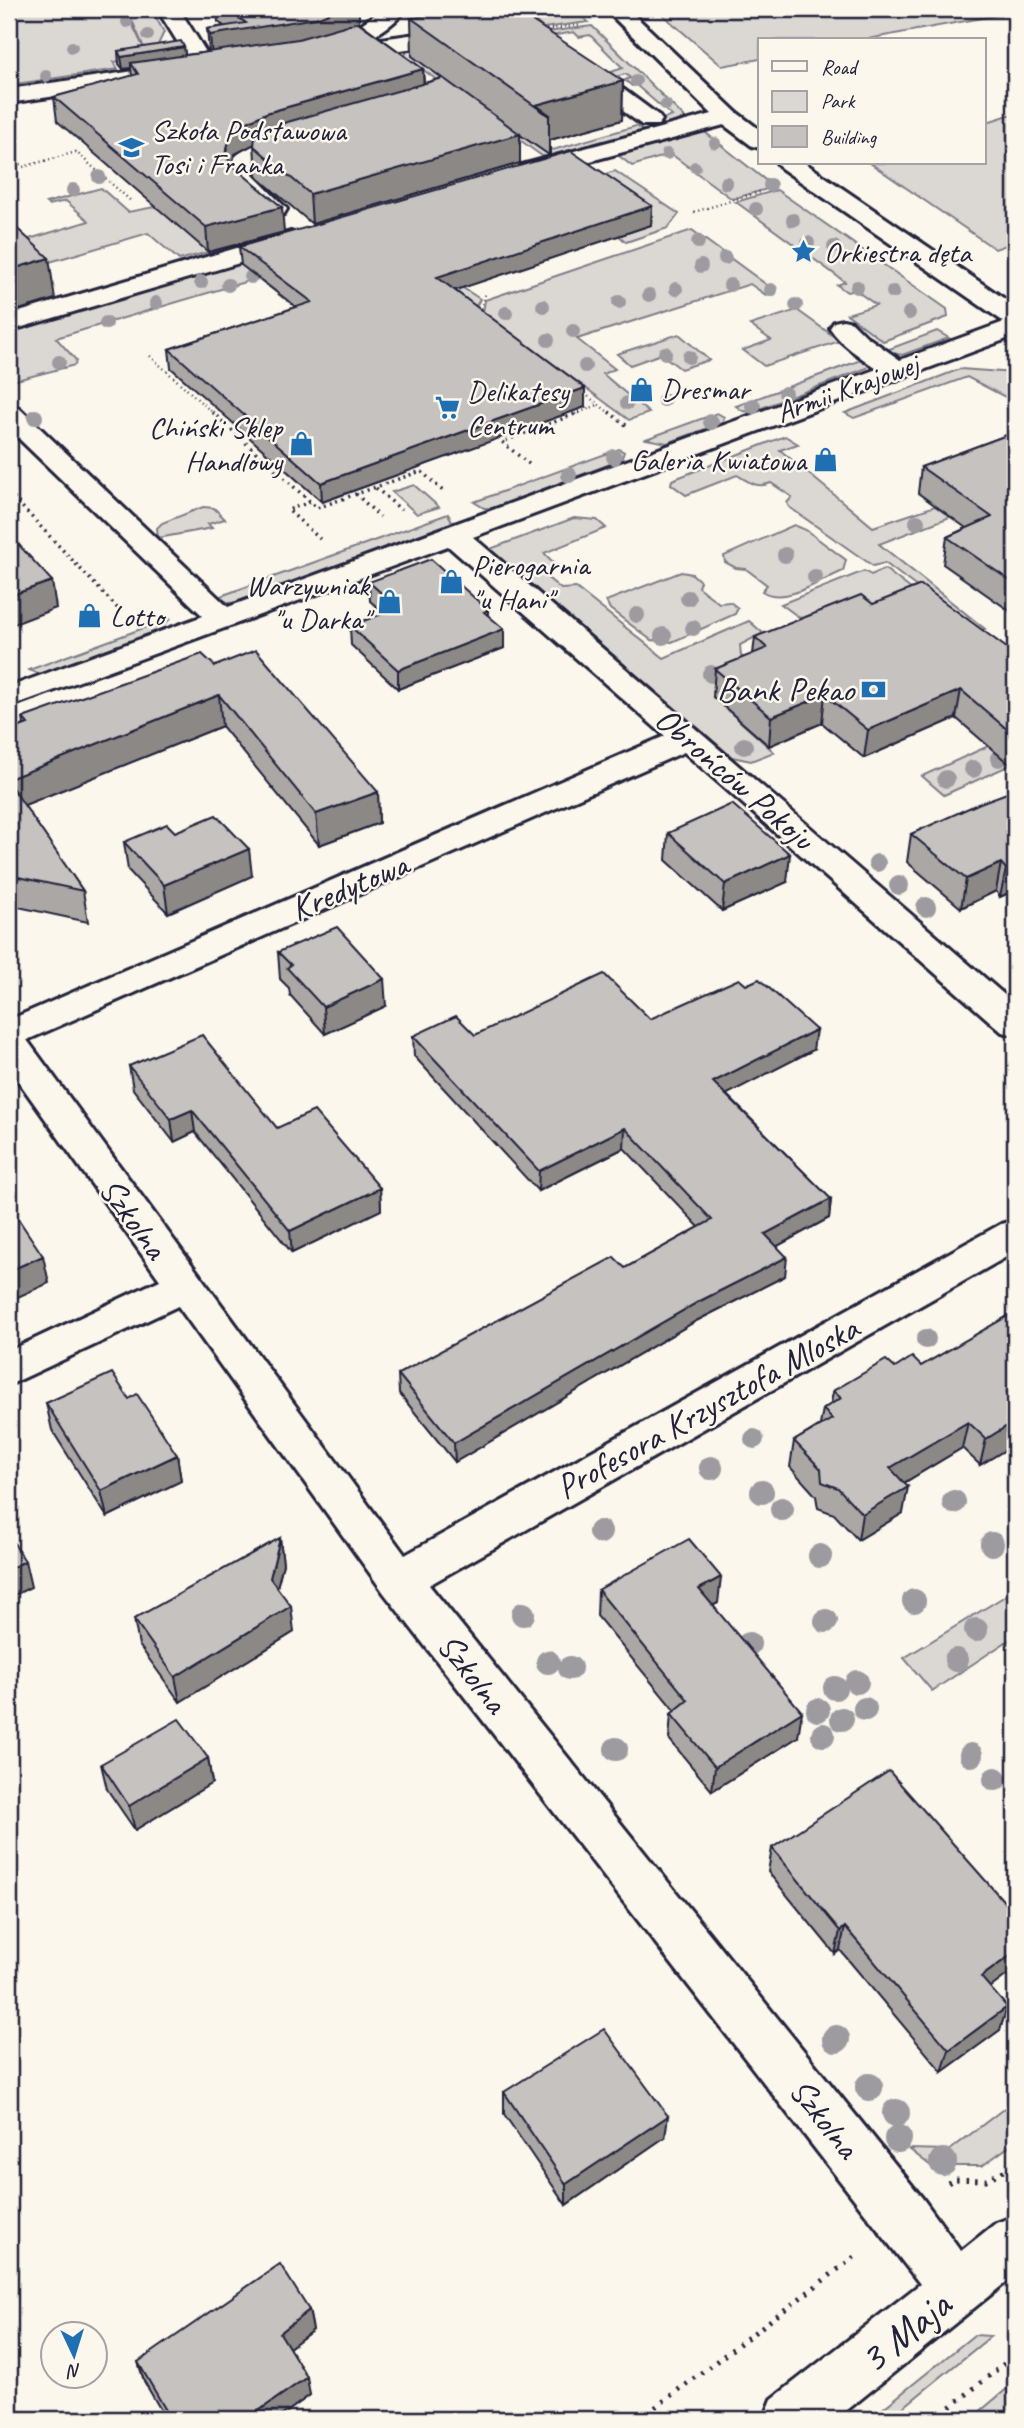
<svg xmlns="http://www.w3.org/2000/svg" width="1024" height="2428" font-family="Caveat,sans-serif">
<rect width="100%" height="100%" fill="#fbf7ec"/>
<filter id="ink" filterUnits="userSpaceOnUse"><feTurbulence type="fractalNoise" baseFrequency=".0143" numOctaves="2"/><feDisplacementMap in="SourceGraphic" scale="14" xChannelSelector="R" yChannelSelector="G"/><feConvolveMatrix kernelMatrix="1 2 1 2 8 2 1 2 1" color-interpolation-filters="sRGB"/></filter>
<g filter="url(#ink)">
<g fill="#dbd8d3" stroke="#7e7d87" stroke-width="2">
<path d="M9,9h116l23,48 -21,-48h24l13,23 -15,32 -4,-7 -31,5 4,7 -109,16v-51l8,-2 -8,-8z"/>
<path d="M425,9h150l13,13 -45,6 -10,-9 -28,3 -90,-1z"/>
<path d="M656,9h359v3l-153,28h-102v19l-38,7z"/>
<path d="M592,26l94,93 -34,9 -6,-3 26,-9 -36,-31 -4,1 -7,-6 5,-2 -4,-4 -11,3 -7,-4 15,-5 -33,-33 -11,2 -5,-5 -23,4 -4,-4z"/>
<path d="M513,37l-86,21 126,92 83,-24 8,5 -93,25h-9l-138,-100 4,-5z"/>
<path d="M1015,113v129l-20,7 -125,-86h114v-40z"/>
<path d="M701,129l73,58 -42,12 -61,-45 -39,12 -17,-13z"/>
<path d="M615,171l64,43 -11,14 -42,14 -11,-10 -158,52 23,15 -6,11 -135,-30 -56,18 -25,-20 -202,60 20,22 -1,5 -66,17v-51l261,-76 174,-33z"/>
<path d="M101,188l27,24 37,-7 51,45 -37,10 -31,-27 -139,41v-29l80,-24 -23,-20 -17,4 -3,-2z"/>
<path d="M777,190l170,119 1,8 -65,24 -36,-27 29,-9 -21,-15 -8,2 -10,-7 8,-3 -109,-80z"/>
<path d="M692,230l79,58 -5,7 -16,-11 -173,55 38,30 -12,5 46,39 -20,7 -146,-108 2,-12z"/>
<path d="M797,310l43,31 -76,25 -21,-16 28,-10 -21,-15z"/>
<path d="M937,331l12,7 -47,17 -18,-4z"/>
<path d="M679,334l30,26 -28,9 -20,-15 -31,11 -13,-11z"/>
<path d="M864,359l6,5 -3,4 -116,44 -8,-1 -7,-5z"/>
<path d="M960,369l55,4v29l-48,-25 -113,41 -9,-5z"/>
<path d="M717,413l7,4 -2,6 -55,20 -21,-4z"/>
<path d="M785,436l13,8 -18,6 93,77 62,-21 15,11 -71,27 106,85 -9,3 -91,-69 -12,3 -84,-59 -2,-4 5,-6 -21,-14c-14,6 -22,-1 -34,-8l-51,20 -15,-11 1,-4z"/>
<path d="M619,449l5,3 -3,8 -128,48h-9l-10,-6z"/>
<path d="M414,485l25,22 -22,7 -25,-22z"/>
<path d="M203,507l11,1 11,11 -17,5 4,4 -54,10 -1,-10 5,-5z"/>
<path d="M448,514l4,7 -4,3 -210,78 -9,1 -11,-6z"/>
<path d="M574,518l23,2 9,8 -62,25 9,9 -1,6 -9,6 18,15 15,-1 88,70 85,-37 14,12 -23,12 1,11 6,3 -34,38 61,55 -23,9 -19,-4 -242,-208z"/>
<path d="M794,525l12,5 40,30 -3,11c-22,9 -59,35 -81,20l5,-6 -21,-16 -10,-1 -11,-6 -1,-6z"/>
<path d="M885,569l79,61 -132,-21 -32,9 -19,-14 83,-33 7,4z"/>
<path d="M681,572l11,2 8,7 -2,6 21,16 11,-1 8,6 -3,6 -63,28 -21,-2 -41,-31 -4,-8z"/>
<path d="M171,618l-15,15 -116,41 -11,-4z"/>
<path d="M995,743l20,20 -71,32 -22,-19z"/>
<path d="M1015,1590v46l-83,55 -28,-33z"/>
<path d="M1015,2100v42l-33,24h-51l-22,-17 41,1z"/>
<path d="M974,2335l17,1 -102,83h-19z"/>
<path d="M1015,2382v37h-44z"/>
</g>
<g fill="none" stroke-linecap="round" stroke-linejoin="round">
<defs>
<g id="minor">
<path d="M157,9h22l37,59 -3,5h-16z"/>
<path d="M383,9h23c-15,22 -67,50 -93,44l-3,-5 3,-5 41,-14z"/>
<path d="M605,9h23l108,103 24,18v18l-8,-2 -28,-21 -193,52 -9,-2 -3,-5 3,-5 190,-51z"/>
<path d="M465,27l8,2 3,5 -3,5 -92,14 -8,-2 -3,-5 3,-5 8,-2z"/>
<path d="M581,62l8,2 69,51 4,5 -4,5h-16l-69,-51 -3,-5 3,-5z"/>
<path d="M162,67l8,2 3,5 -3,5 -161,24v-14z"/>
<path d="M304,130l8,2 4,5 -4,5 -40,13 -17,9 -2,11 34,34 -3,5 -9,2 -9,-2 -37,-37c1,-7 1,-16 7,-21 16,-15 47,-21 68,-26z"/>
<path d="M777,163h28l210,143v30l-542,201 542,467v31l-13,-3 -318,-280 -657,288 378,515 596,-331 14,-4v32l-586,333 494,614 38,52 35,-28 19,-7v59l-179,144h-72l8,-20 148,-115 -536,-691 -206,-287 -169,79v-34l151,-71 -151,-212v-48l656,-284 -217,-190 -439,161v-20l194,-71 -194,-187v-23l10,2 209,199 649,-238c-17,-13 -35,-23 -47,-41l4,-6 9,-2 9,2 14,14 34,24 104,-38 -223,-154z"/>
<path d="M291,232l9,3 4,5 -4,5 -291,86v-16z"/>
</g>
</defs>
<use href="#minor" stroke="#22223b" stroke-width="6"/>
<g stroke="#22223b" stroke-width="2.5" stroke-dasharray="1 3.5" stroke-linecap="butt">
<path d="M9,29v3"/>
<path d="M542,30l40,-5"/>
<path d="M20,164l3,3 53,-15 56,50"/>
<path d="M694,212l66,-20"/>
<path d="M480,313l5,-19"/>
<path d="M150,356l64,58"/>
<path d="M581,391l30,23"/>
<path d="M575,414l23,-9"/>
</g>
<g stroke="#22223b" stroke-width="3.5" stroke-dasharray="2 4.5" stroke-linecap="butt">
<path d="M212,412l105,96 104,-37 24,22"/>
<path d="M609,412l18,14"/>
<path d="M529,464l-27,-22 78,-30"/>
<path d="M376,488l25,22"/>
<path d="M9,493l112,119"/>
<path d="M356,494l24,23"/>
<path d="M310,502l-22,8 32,29"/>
</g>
<g stroke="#22223b" stroke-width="5" stroke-dasharray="2.5 7" stroke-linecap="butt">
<path d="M948,2183l5,-4 33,1 29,-15"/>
<path d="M640,2419l217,-164"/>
<path d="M936,2419l79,-64"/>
</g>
<use href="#minor" fill="#fbf7ec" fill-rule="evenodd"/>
</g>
<g fill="#9d9ba0">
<circle cx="127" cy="22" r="6"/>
<circle cx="148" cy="35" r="6"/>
<circle cx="72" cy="47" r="6"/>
<circle cx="46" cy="76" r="6"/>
<circle cx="636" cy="81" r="6"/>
<circle cx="666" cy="105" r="6"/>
<circle cx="715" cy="143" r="6"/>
<circle cx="667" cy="154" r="6"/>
<circle cx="695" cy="167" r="6"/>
<circle cx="99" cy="177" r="7"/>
<circle cx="726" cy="183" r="7"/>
<circle cx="770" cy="185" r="7"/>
<circle cx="73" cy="190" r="7"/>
<circle cx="756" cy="209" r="7"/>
<circle cx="793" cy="220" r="7"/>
<circle cx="698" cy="242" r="7"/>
<circle cx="808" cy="243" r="7"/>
<circle cx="834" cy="247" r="7"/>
<circle cx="725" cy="258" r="7"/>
<circle cx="701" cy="266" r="7"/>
<circle cx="251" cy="277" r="7"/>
<circle cx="201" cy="282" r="7"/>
<circle cx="228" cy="285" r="7"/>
<circle cx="730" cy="285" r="7"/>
<circle cx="857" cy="287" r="7"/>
<circle cx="676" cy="289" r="7"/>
<circle cx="771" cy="290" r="7"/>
<circle cx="893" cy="292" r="7"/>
<circle cx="649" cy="295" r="7"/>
<circle cx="619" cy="302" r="7"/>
<circle cx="156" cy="303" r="7"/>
<circle cx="796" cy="305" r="7"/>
<circle cx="543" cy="306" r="7"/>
<circle cx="506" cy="313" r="7"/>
<circle cx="909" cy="313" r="7"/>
<circle cx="106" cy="323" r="7"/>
<circle cx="573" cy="331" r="7"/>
<circle cx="548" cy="340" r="7"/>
<circle cx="665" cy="353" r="7"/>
<circle cx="689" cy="357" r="7"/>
<circle cx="59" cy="362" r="7"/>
<circle cx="585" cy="366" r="7"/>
<circle cx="785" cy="393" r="7"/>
<circle cx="664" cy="400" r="7"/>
<circle cx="627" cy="403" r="7"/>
<circle cx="753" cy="406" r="8"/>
<circle cx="35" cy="417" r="8"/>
<circle cx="711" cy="422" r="8"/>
<circle cx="614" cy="457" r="8"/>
<circle cx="569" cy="475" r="8"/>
<circle cx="917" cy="522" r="8"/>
<circle cx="785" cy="555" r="8"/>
<circle cx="815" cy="577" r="8"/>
<circle cx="688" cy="598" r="8"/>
<circle cx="637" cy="615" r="8"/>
<circle cx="693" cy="628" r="8"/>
<circle cx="663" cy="636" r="9"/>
<circle cx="711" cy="674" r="9"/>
<circle cx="744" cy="746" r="9"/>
<circle cx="999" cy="758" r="9"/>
<circle cx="973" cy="769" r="9"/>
<circle cx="946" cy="779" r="9"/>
<circle cx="877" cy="863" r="9"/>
<circle cx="899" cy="885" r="10"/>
<circle cx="926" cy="907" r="10"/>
<circle cx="926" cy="1339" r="10"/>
<circle cx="754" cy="1439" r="10"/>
<circle cx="711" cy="1468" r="12"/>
<circle cx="762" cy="1492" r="12"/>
<circle cx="954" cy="1502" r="12"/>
<circle cx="782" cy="1509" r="12"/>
<circle cx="600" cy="1532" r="12"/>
<circle cx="992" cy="1544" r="12"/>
<circle cx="820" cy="1556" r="12"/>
<circle cx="914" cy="1601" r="12"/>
<circle cx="523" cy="1614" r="12"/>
<circle cx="826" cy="1621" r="12"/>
<circle cx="976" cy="1630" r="12"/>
<circle cx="749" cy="1644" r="12"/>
<circle cx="956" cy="1660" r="12"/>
<circle cx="548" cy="1662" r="12"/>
<circle cx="570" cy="1668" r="12"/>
<circle cx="857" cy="1682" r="12"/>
<circle cx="835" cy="1688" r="12"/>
<circle cx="865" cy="1709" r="12"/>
<circle cx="818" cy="1710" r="12"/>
<circle cx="842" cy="1719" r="12"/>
<circle cx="823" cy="1735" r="12"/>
<circle cx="616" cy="1749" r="12"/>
<circle cx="971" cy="1755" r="12"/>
<circle cx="995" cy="1779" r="12"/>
<circle cx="836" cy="2039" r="14"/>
<circle cx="869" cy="2087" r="14"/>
<circle cx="896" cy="2113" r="14"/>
<circle cx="898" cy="2139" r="14"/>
<circle cx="943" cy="2162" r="14"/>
</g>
<g fill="#aaa7a5" stroke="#22223b" stroke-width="2">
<path d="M217,9h142v13l64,47 1,14 18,-5 -30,-22 -1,-38 212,63 -1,39 -72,20v15h-1l-29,-20v28l-208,61 -56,-48 -2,-32 -19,10 -3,10 52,68 -76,20 -151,-131 -3,-24 78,-21 -1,-8 -8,1 -4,-5 -1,-13 66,-4 1,8 24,-3 -2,-23 17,-3 -6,-4z"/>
<path d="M652,206l-1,19 -196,65 130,117 -263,95 -151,-134 -2,-19 127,-42 -55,-42 -2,-18z"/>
<path d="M1015,432v176l-5,3 -67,-47 4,-27 19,-9 -48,-35 3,-26z"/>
<path d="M369,582l119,28v5l16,33 -106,41 -47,-44 -1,-19 34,-13 -14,-12z"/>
<path d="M873,604l142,50v115l-59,-51 -92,40 -42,-35 -53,23 -56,-49 2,-28 38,-15 2,-17z"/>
<path d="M215,666l163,126 1,31 -60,22 -97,-119 -198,79 59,86 5,31 -79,-17v-174l15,-6 -1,-7z"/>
<path d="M1015,790v100l-15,7 -4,-6 -35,17 -54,-46 4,-28z"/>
<path d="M175,832l77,44 -84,37 -40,-43 -4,-28z"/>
<path d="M668,833l119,49 -65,29 -56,-51z"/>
<path d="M278,952l108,54 -61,28 -35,-39 -1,-7 -9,-9z"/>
<path d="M650,1019l163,31 -87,44 105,105 -2,19 -52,28 8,30 -89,45 -241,141 -56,-69 -1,-19 227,-106 74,-41 -75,-79 -86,43 -124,-135 -1,-20 62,-1z"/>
<path d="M129,1066l148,62 103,60 1,22 -89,43 -97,-121 -21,10 -41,-53z"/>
<path d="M1015,1305v139l-35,21 -18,-17 -58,35 -1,30 -45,27 -24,-26 -16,-6 -2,-12 -26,-29 4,-26 26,-16 3,-16 8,-5 2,-13 62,-23 26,-2 92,-53z"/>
<path d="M129,1399l48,56 4,26 -74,36 -55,-87 -6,-27z"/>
<path d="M280,1538l3,26 -6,23 17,45 -114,70 -41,-57 -5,-26z"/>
<path d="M598,1590l120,13 -5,2 85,132 -86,54 -43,-52 2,-25 4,-3 -78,-95z"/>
<path d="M208,1758l4,25 -77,47 -28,-41 -6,-25z"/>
<path d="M772,1848l218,140 17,19 -7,23 -58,42 -102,-122 -5,4 -67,-82z"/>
<path d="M504,2092l161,45 -99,68 -62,-91z"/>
<path d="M309,2310l4,20 -24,18 21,47 -33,24h-111l-22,-38 -6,-19z"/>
</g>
<g fill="#8b8886" stroke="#22223b" stroke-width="2">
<path d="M339,9h20v13l-42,17 -105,17 -2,-21z"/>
<path d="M184,47l2,13 -55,3v5l-8,1 -2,-12z"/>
<path d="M423,69l1,24 -156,44 -33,17 -8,24 -2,-24 8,-25 33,-16z"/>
<path d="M623,81l-1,39 -72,20v15h-1v-39l-13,-11z"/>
<path d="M520,134v29l-208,61 -2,-30z"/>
<path d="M652,206l-1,19 -213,71 -1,-19z"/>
<path d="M282,207l2,25 -76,20 -2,-25z"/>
<path d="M49,258l6,41 -46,14v-43z"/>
<path d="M585,388v19l-263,95 -1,-19z"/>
<path d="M52,581l4,27 -47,18v-30z"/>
<path d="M1015,584v24l-5,3z"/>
<path d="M504,629v19l-106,41v-19z"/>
<path d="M961,690l-5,28 -92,40 4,-28z"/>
<path d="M219,695l3,31 -210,84 -3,-19v-12z"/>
<path d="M825,695l-3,28 -53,23 2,-29z"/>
<path d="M378,792l1,31 -60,22 -3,-31z"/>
<path d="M249,849l3,27 -84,37 -4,-28z"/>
<path d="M790,854l-3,28 -65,29 3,-27z"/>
<path d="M1001,863l-5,28 -35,17 5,-29z"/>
<path d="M1015,864v26l-15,7 6,-28z"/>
<path d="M384,979l2,27 -61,28 -2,-27z"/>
<path d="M816,1030l-3,20 -101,52 1,-20z"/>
<path d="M192,1110l3,22 -21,10 -3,-23z"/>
<path d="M625,1128l-1,20 -86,43 1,-20z"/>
<path d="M380,1188l1,22 -89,43 -2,-22z"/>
<path d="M831,1199l-2,19 -66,36 2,-20z"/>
<path d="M43,1256l6,27 -40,18v-30z"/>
<path d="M787,1257l-2,19 -89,45 -241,141 -1,-19 244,-141z"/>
<path d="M1015,1387v23l-8,-18z"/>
<path d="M1015,1421v23l-35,21 6,-26z"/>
<path d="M968,1422l-6,26 -77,46 5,-26z"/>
<path d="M177,1455l4,26 -74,36 -6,-26z"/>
<path d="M908,1487l-5,26 -45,27 4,-26z"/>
<path d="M280,1538l3,26 -10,39 -3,-25z"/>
<path d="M25,1561l6,26 -22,11v-29z"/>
<path d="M721,1577l-3,26 -22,11 3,-25z"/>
<path d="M291,1606l3,26 -114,70 -5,-25z"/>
<path d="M802,1712l-4,25 -86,54 3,-24z"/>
<path d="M208,1758l4,25 -77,47 -6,-24z"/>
<path d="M845,1927l-5,23 -5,4 5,-23z"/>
<path d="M1015,1952v17l-41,31 7,-23z"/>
<path d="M1007,2007l-7,23 -58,42 7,-22z"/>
<path d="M668,2116l-3,21 -99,68v-21z"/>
<path d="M309,2310l4,20 -29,22 -4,-19z"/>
<path d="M307,2377l3,18 -33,24h-30z"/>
</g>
<g fill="#c6c2c0" stroke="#22223b" stroke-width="2">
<path d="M227,9h112l-23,9 -106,17 -3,-6 39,-6z"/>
<path d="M487,9h27l109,72 -87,24 14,10 -1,1 -138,-98z"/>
<path d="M358,22l65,47 -157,44 -33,16 -8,25 8,12 49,41 -76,20 -152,-130 84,-23 -7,-11 167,-24z"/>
<path d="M181,41l3,6 -63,10 -3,-6z"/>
<path d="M443,78l77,56 -210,60 -56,-48 1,-9 29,-14z"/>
<path d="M571,151l81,55 -215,71 148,111 -264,95 -152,-134 143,-47 -73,-55z"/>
<path d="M9,221l40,37 -40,12z"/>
<path d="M1015,432v152l-68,-47 45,-20 -71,-50z"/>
<path d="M9,534l43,47 -43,15z"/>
<path d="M431,559l57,51 -4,2 20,17 -106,41 -48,-44 48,-18 -29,-26z"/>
<path d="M921,585l94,69v82l-54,-46 -93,40 -43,-35 -54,22 -56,-48 52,-21 -12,-11 106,-42 12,9z"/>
<path d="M256,650l122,142 -62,22 -97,-119 -210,84v-48l19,-7 -5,-6 179,-64 13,12z"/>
<path d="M9,783l74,108 -74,-16z"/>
<path d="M1015,790v74l-9,5 -5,-6 -35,16 -55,-45 69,-31z"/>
<path d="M732,804l58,50 -65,30 -57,-51z"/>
<path d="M216,815l33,34 -85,36 -40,-43 43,-18 8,8z"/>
<path d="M337,927l47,52 -61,28 -36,-39 4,-3 -13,-13z"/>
<path d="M604,974l46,45 89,-40 7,6 13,-6 57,51 -103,52 118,117 -66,35 22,23 -89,45 -244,141 -56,-69 216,-117 11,11 87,-48 -87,-92 -86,43 -126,-135 43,-20 19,19z"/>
<path d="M202,1035l75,93 37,-17 66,77 -90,43 -98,-121 -21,9 -42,-53z"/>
<path d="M9,1205l34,51 -34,15z"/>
<path d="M1015,1312v75l-8,5 8,8v21l-29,18 -18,-17 -78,46 18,19 -46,27 -24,-26 -16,-6 -1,-13 -27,-28 38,-22 -9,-10 18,-11 -8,-7 53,-31 9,8 17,-11 9,9z"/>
<path d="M112,1373l17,26 8,-5 40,61 -76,36 -55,-88z"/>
<path d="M9,1535l16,26 -16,8z"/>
<path d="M280,1538l-10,40 21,28 -116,71 -41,-58z"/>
<path d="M689,1539l32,38 -22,12 103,123 -87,55 -44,-53 17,-14 -90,-110z"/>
<path d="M179,1719l29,39 -79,48 -28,-42z"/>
<path d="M889,1771l126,143v38l-34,25 26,30 -58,43 -104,-123 -5,4 -68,-83z"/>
<path d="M604,2029l64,87 -102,68 -62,-92z"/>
<path d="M280,2264l29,46 -29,23 27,44 -60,42h-76l-33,-57z"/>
</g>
</g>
<defs>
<symbol id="school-bare" viewBox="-9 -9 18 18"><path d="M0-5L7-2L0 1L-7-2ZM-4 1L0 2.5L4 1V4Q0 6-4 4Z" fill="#1f6fb2" stroke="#fbf7ec" stroke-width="2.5" paint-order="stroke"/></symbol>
<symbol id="sight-bare" viewBox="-9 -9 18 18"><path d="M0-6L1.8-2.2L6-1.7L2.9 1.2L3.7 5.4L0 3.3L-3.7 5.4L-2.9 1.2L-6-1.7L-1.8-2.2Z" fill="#1f6fb2" stroke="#fbf7ec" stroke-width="2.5" paint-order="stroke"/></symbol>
<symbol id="shop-bare" viewBox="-9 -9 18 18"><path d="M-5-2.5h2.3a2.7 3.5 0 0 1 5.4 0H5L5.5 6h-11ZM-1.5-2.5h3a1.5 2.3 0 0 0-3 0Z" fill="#1f6fb2" stroke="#fbf7ec" stroke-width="2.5" paint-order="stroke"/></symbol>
<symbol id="supermarket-bare" viewBox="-9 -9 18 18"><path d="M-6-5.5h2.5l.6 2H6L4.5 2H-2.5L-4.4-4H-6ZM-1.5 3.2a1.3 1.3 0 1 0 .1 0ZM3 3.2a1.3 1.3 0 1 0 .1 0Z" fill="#1f6fb2" stroke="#fbf7ec" stroke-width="2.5" paint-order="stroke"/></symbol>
<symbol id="bank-bare" viewBox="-9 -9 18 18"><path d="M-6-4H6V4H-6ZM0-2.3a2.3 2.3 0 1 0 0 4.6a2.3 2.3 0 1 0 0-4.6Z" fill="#1f6fb2" stroke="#fbf7ec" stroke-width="2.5" paint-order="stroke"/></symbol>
</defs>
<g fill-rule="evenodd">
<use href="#school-bare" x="114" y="130" width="35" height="35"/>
<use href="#sight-bare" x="786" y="234" width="35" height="35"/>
<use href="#shop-bare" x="624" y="372" width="35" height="35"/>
<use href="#supermarket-bare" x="430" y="390" width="35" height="35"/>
<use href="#shop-bare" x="284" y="426" width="35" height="35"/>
<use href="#shop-bare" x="808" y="442" width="35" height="35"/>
<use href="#shop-bare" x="434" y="564" width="35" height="35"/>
<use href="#shop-bare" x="372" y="584" width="35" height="35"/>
<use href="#shop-bare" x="72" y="598" width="35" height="35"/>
<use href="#bank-bare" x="856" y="672" width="35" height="35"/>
</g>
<g text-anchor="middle" stroke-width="5" stroke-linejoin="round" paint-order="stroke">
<g font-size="30" fill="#22223b" stroke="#fbf7ec" text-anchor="start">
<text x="151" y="140">Szkoła Podstawowa<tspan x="151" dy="34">Tosi i Franka</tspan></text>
<text x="824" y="262">Orkiestra dęta</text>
<text x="661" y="399">Dresmar</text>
<text x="467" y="401">Delikatesy<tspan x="467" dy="34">Centrum</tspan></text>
<text x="282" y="437" text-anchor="end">Chiński Sklep<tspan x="282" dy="34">Handlowy</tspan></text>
<text x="806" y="470" text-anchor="end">Galeria Kwiatowa</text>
<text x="472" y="575">Pierogarnia<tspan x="472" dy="34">"u Hani"</tspan></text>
<text x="369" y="595" text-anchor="end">Warzywniak<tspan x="369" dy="34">"u Darka"</tspan></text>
<text x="110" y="626">Lotto</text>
</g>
<g font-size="30" fill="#22223b" stroke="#fbf7ec">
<text transform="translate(847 388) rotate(-20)" y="10">Armii Krajowej</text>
</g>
<g font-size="35" fill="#22223b" stroke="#fbf7ec" text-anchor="end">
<text x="854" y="701">Bank Pekao</text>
</g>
<g font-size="35" fill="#22223b" stroke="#fbf7ec">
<text transform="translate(735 778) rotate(41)" y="12">Obrońców Pokoju</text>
<text transform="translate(349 886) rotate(-23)" y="12">Kredytowa</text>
<text transform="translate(134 1218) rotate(54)" y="12">Szkolna</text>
<text transform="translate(707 1407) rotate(-29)" y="12">Profesora Krzysztofa Mloska</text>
<text transform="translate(473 1673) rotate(52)" y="12">Szkolna</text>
<text transform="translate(825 2118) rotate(52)" y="12">Szkolna</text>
</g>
<g font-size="42" fill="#22223b" stroke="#fbf7ec">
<text transform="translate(904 2331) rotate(-39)" y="15">3 Maja</text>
</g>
</g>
<rect width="1024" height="2428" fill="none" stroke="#fbf7ec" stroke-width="35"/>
<rect x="18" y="18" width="989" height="2393" fill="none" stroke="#22223b" stroke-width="2.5" filter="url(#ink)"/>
<rect x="758" y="38" width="228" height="126" fill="#fbf7ec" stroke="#a4a2a5" stroke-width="2"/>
<rect x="772" y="61" width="35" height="10" fill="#fbf7ec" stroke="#a4a2a5" stroke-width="2"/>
<text x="821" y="74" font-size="21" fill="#22223b">Road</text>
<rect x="772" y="91" width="35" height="21" fill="#dbd8d3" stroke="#a4a2a5" stroke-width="2"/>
<text x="821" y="108" font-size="21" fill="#22223b">Park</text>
<rect x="772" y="126" width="35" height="21" fill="#c6c2c0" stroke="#a4a2a5" stroke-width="2"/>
<text x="821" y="144" font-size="21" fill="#22223b">Building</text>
<g transform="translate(74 2355) rotate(176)"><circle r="33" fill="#fbf7ec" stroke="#a4a2a5" stroke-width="2"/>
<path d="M0-5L12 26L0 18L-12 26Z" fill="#1f6fb2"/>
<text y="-10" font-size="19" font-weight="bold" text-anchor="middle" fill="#22223b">N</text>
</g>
</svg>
